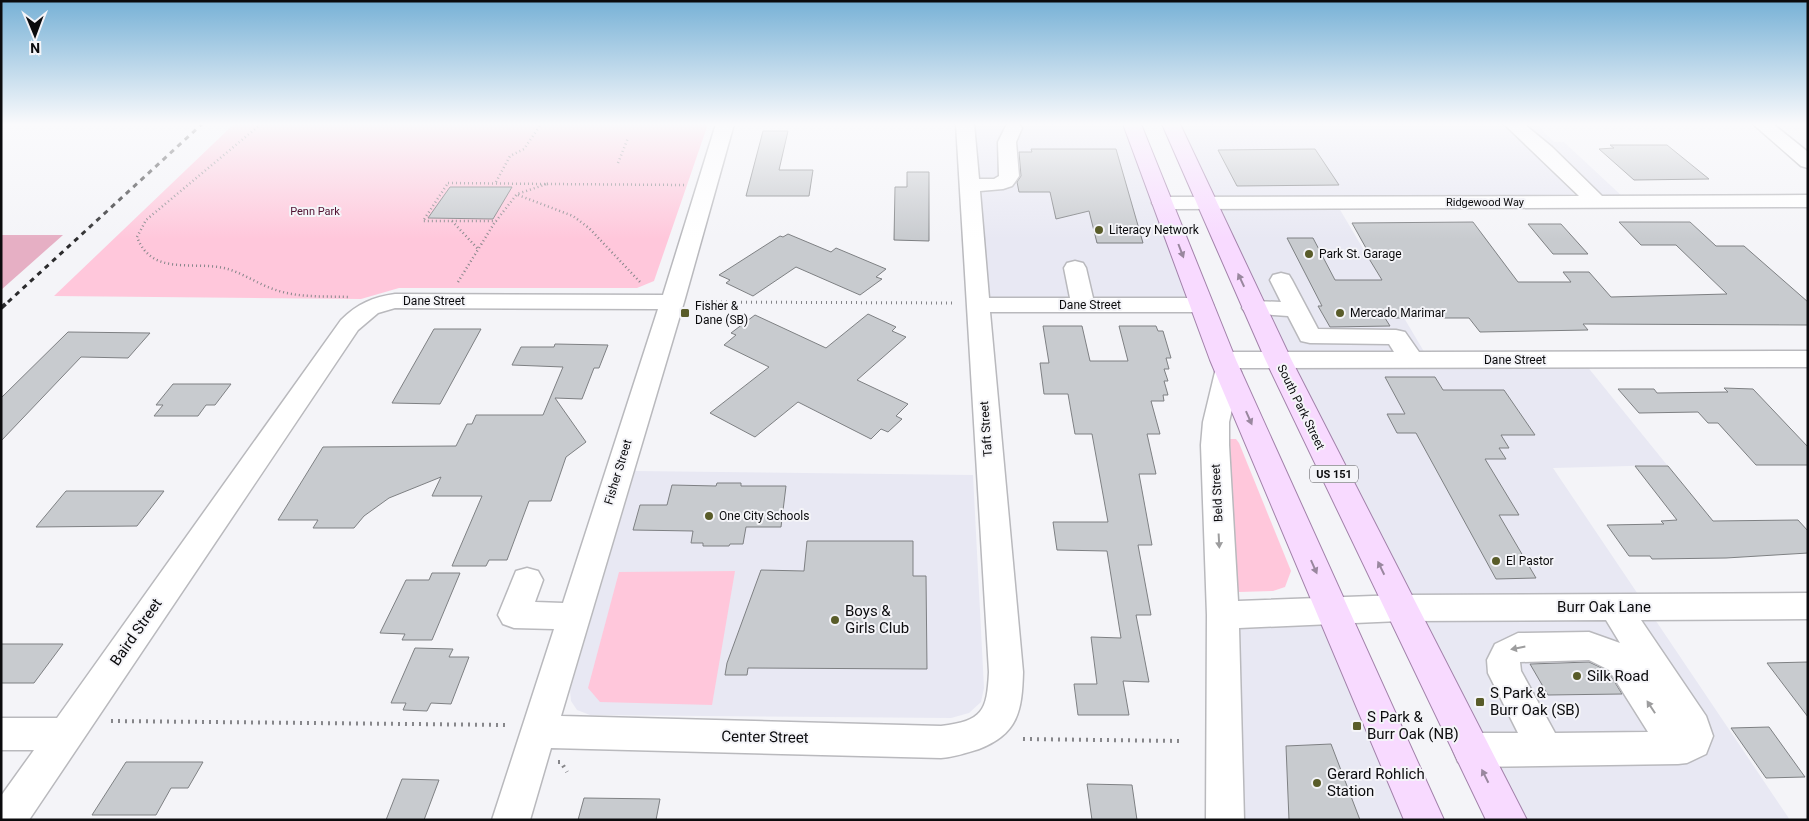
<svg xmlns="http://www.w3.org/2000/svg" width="1809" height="821" font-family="Roboto,sans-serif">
<rect width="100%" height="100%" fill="#f4f4f8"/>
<g fill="#e8e8f3">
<path d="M965,124h167l69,181h-223z"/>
<path d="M1171,124h365l18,18h10l59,55 -287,6 90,152 156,5 85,105 -114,3 237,352h-283l-302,-617z"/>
<path d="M635,471l338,4 11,213 -3,14 -12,11 -18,5 -361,-3 -13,-5 -6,-9 -1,-10z"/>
<path d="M1334,610l90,210h-199l13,-207z"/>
</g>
<g fill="#ffc7db">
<path d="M234,124h474l-54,157 -17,7h-238l-38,11 -307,-3z"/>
<path d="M1230,439h6l3,4 52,128 -6,16 -12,4 -34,1 -9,-8 -2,-141z"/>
<path d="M735,571l-23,134 -112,-3 -12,-14 31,-116z"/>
</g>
<path fill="#e6afc4" d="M1,235h62l-62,55z"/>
<g fill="#c8cbcf" stroke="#7e8083">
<path d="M763,131h25l-9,39h34l-4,26h-63z"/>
<path d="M1610,145h57l42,34 -75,1 -35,-31 15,-1z"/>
<path d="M1031,149h85l27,94h-46l-8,-32 -33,8 -6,-27h-31l-2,-10 4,-6 -2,-24h13z"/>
<path d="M1315,149l24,36 -102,1 -19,-36z"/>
<path d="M907,172h22v69l-35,-1 1,-53h12z"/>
<path d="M450,187h62l-19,32 -65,-1z"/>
<path d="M1473,222l45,60h53l-8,-10h26l22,25 116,-3 -51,-49h-35l-22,-23h71l26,24h28l64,56v23l-225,-1 5,6 -108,2 -11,-14h-84l5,8 -60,1 -12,-21h4l-35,-68h26l22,42h47l-14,-23h3l-19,-34z"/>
<path d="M1528,224h33l27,30h-35z"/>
<path d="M788,234l43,18 5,-4 50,21 -10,8 6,2 -22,16 -64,-28 -43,29 -27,-13 4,-3 -11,-5 61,-39 3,1z"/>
<path d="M868,314l28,13 -4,4 14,6 -49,43 51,24 -12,12 6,3 -14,13 -7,-3 -10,10 -73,-37 -43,35 -45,-24 59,-46 -45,-22 12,-10 -5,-2 24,-18 71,33z"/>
<path d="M1043,326h39l8,35h38l-9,-35h37l2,5h5l8,27h-5l3,11h-5l4,12h-4l4,14h-5l1,6h-13l9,33h-13l9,40h-17l13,71h-14l13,70h-15l13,67 -26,-1 6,34h-51l-4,-31h23l-6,-47 30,1 -14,-87 -50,-1 -4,-28h55l-16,-88h-17l-7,-40h-24l-4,-31h9z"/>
<path d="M434,329h47l-41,75 -48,-1z"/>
<path d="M68,332l82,1 -22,25 -47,-1 -80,84v-43z"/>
<path d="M555,344l53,1 -9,23h-5l-12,31 -27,-1 31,44 -20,15 -15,44h-22l-22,59h-18l-3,6h-34l30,-70h-50l9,-19 -52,21 -25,18 -10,12h-41l5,-8h-40l45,-73 133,-1 11,-22h5l4,-9h67l20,-48 -51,-2 9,-18h33z"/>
<path d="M1385,377h50l8,13h61l31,45h-34l8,13h-10l7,11h-21l34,56h-20l37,63 -40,1 -80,-146h-19l-10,-19h18z"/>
<path d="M173,384h58l-16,21h-9l-8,11h-44l9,-11h-7z"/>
<path d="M1724,388l29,1 55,58v18h-52l-38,-42h-10l-10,-11 -59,1 -21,-24h36l3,4 71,-1z"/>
<path d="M1635,466h33l45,55 85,-1 10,11v22l-82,5 -74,1 -2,-3h-21l-22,-31 57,-1 -3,-3 16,-1z"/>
<path d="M717,483h24v3h45l-5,41h-35l-3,17h-13l-1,2h-26v-3h-12l2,-12 -60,-1 7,-25h27l5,-20 44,1z"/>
<path d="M66,491h98l-27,35 -101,1z"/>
<path d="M807,541h106v35h13l1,93 -179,-1 -1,7h-22l2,-12 34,-93 43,1z"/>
<path d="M432,573h28l-28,67h-30l3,-6 -25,-1 26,-53h23z"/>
<path d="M1,644h62l-29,39h-33z"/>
<path d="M415,648l38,1 -4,8h20l-18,47 -20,-1 -4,8 -24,-1 3,-7h-15z"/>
<path d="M1589,662l19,9 14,23 -74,1 -18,-31z"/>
<path d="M1808,662v55l-41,-54z"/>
<path d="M1769,727l36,50 -39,1 -35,-50z"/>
<path d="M1331,744l29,76h-71l-3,-74z"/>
<path d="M126,762h77l-15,26h-17l-15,27h-64z"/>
<path d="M402,779l37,1 -15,40h-38z"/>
<path d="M1087,784l45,1 5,35h-45z"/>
<path d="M584,798l76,1 -4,21h-78z"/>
</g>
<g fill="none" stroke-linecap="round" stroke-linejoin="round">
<defs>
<g id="minor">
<path d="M716,124h18l-50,178 -123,414 380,10c42,-5 46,-15 48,-54l-33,-548h18l5,55h15l5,-3 -1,-34 9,-18h12l3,4 -6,14 3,34 -4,6 -3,4 -9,3 -23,2 9,107h81l-6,-30 3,-5 8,-2 8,2 3,5 7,30h108l8,2 4,5 -4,5 -8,2h-211l33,360c-1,39 -5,62 -44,77 -13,4 -25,8 -38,9l-390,-10 -21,72h-38l62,-191 -40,-1 -11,-4 -5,-9 18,-44 11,-3 11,3 5,9 -8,22 28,1 95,-294 -263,-1 -17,5 -20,17 -329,490h-28v-24l33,-46h-33v-32h56l284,-398c16,-16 32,-23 54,-26l268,1z"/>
<path d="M1504,124h20l28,23 50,49 206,-1v12l-646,2 -7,-2 -3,-4 3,-4 7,-2 417,-1z"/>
<path d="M1753,124h20l35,28v16l-7,-2z"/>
<path d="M1281,273l8,2 3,5 26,49 78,1 9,2 14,20 389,-1v16l-570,1 3,4 -12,50v23l9,156 162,-6 408,-2v26l-167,1 65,96 7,20 -7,18 -19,9 -9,1 -207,3 -13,-5 -5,-12 5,-12 13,-5h47l-30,-60 -1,-13 8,-16 23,-11 71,-1 31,11 -14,-23 -206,1 -161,7 5,192h-38l1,-205 -6,-170 2,-23 12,-50 4,-5 -5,-1 -3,-6 3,-6 9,-2h171l-5,-8 -79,-1 -9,-2 -13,-25 -42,-3 -4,-5 4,-5 8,-2 27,1 -11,-22 3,-5zM1589,660l20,10 39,62 -93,1 -34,-62 -1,-9z"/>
</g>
<g id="major">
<path d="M1123,124h18l95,236 208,460h-40l-194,-460z"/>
<path d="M1162,124h18l111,235 236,461h-41l-221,-461z"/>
</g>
</defs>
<use href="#minor" stroke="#b9b9bd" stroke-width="3"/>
<use href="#major" stroke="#a282aa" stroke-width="2"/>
<g stroke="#86868a" stroke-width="2.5" stroke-dasharray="1 3" stroke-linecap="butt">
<path d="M261,124l-115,96 -9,17c15,39 54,24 87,31 17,4 32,15 49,21 24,9 50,7 75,8"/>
<path d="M618,163l10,-25"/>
<path d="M496,182l14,-26 14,-7 17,-25"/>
<path d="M448,183l99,1 -30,10 -21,27h-73z"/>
<path d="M547,184l139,1"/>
<path d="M547,184l3,-1"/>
<path d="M518,195l55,21 16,12 51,54"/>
<path d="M452,221l26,28"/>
<path d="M458,282l37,-60"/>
</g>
<path stroke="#86868a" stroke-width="3" stroke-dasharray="1 4" stroke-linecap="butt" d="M696,302l259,1"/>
<g stroke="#86868a" stroke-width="4" stroke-dasharray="2 5" stroke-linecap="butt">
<path d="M111,721l397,4"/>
<path d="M1023,739l157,2"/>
<path d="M558,762h3l6,10"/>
</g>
<use href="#minor" fill="#fff" fill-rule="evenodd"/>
<use href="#major" fill="#f8daff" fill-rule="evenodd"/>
<path stroke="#2b2b2d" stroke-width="3" stroke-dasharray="5 5" stroke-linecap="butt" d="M8,302l194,-178"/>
<path stroke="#2b2b2d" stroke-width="4" stroke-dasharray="6 6" stroke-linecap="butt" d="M1,308l8,-7"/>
</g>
<defs><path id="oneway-solid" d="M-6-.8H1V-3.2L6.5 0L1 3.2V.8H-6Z" transform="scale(1.25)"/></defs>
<g fill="#99879e">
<use href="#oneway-solid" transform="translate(1181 251) rotate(69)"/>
<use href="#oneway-solid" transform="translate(1241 280) rotate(-115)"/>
<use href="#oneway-solid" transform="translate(1249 418) rotate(66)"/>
<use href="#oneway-solid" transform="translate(1314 567) rotate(66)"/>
<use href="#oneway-solid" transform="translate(1381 568) rotate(-116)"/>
<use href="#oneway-solid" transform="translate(1485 776) rotate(-117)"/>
</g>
<g fill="#9d9d9e">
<use href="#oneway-solid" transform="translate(1219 541) rotate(87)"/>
<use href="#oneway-solid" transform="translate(1518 648) rotate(169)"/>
<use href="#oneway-solid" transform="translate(1651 707) rotate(-123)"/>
</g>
<linearGradient id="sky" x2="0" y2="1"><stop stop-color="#77b1d6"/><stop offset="0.52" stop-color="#fafafc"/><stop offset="1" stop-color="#fafafc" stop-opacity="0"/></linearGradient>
<rect width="1809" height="239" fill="url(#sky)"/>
<g fill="#595c29" stroke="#f4f4f8" stroke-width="2">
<circle cx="1099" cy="230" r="5"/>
<circle cx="1309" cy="254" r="5"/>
<rect x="680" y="308" width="10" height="10" rx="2.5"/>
<circle cx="1340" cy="313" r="5"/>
<circle cx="709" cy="516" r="5"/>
<circle cx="1496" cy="561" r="5"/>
<circle cx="835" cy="620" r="5"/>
<circle cx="1577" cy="676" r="5"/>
<rect x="1475" y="697" width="10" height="10" rx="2.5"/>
<rect x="1352" y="721" width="10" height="10" rx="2.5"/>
<circle cx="1317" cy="783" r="5"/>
</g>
<g text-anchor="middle" stroke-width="4" stroke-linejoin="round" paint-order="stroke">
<g font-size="11" fill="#0b0b0d" stroke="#f4f4f8">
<text x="1485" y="206">Ridgewood Way</text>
</g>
<g font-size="11" fill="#511231" stroke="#f4f4f8">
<text x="315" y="215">Penn Park</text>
</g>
<rect fill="#f4f4f8" stroke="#515154" stroke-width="1" x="1310" y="465.5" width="48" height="17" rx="4"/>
<g font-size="11" font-weight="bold" fill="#0b0b0d">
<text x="1334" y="478">US 151</text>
</g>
<g font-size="12" fill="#0b0b0d" stroke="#f4f4f8" text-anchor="start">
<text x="1109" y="234">Literacy Network</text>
<text x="1319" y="258">Park St. Garage</text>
<text x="695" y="310">Fisher &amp;<tspan x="695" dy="14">Dane (SB)</tspan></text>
<text x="1350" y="317">Mercado Marimar</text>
<text x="719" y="520">One City Schools</text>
<text x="1506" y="565">El Pastor</text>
</g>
<g font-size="12" fill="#0b0b0d" stroke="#f4f4f8">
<text x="434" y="305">Dane Street</text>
<text x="1090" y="309">Dane Street</text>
<text x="1515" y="364">Dane Street</text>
<text transform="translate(1301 407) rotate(64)" y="4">South Park Street</text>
<text transform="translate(986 429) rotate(-94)" y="4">Taft Street</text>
<text transform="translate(618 472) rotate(-73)" y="4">Fisher Street</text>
<text transform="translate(1217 493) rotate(-93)" y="4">Beld Street</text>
</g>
<g font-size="15" fill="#0b0b0d" stroke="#f4f4f8">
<text x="1604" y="612">Burr Oak Lane</text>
<text transform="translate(136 632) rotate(-55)" y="5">Baird Street</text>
<text transform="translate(765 737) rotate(1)" y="5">Center Street</text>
</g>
<g font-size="15" fill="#0b0b0d" stroke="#f4f4f8" text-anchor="start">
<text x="845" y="616">Boys &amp;<tspan x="845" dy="17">Girls Club</tspan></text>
<text x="1587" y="681">Silk Road</text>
<text x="1490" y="698">S Park &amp;<tspan x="1490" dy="17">Burr Oak (SB)</tspan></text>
<text x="1367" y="722">S Park &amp;<tspan x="1367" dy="17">Burr Oak (NB)</tspan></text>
<text x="1327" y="779">Gerard Rohlich<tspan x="1327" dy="17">Station</tspan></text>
</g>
</g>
<rect width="1809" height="821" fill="none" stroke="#0b0b0d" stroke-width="5"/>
<g transform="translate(35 35) rotate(179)" stroke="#f4f4f8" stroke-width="4" paint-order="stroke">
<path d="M0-4L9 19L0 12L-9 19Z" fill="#0b0b0d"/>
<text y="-8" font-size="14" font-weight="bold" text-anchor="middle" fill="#0b0b0d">N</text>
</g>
</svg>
